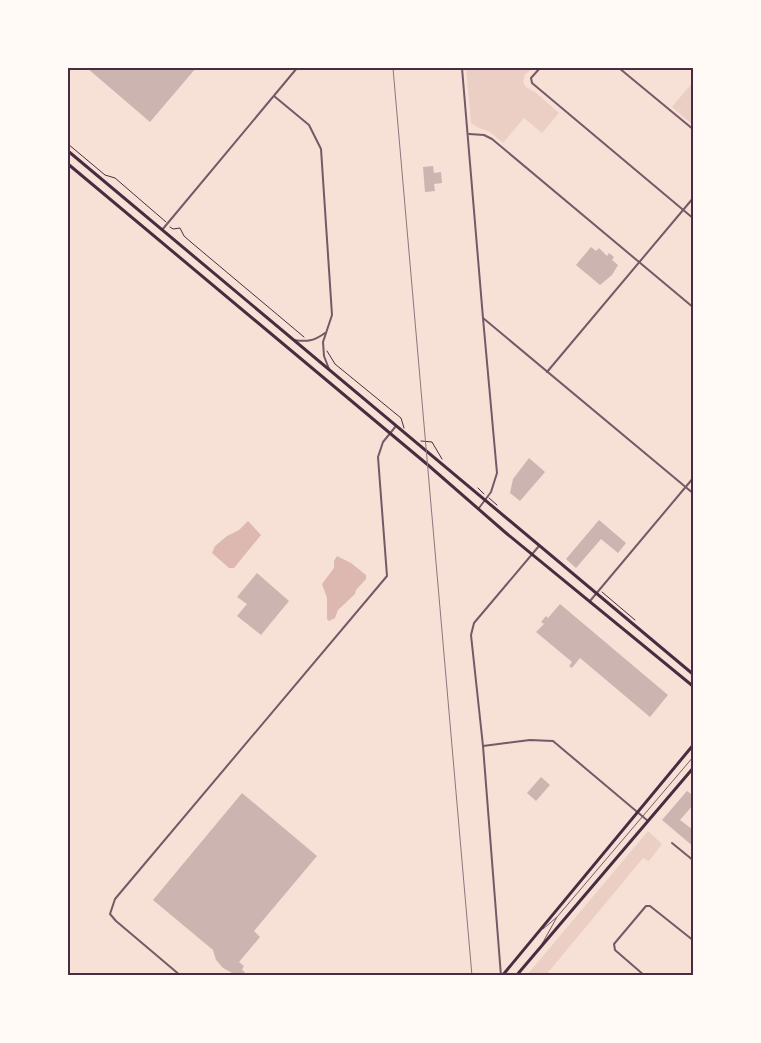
<svg xmlns="http://www.w3.org/2000/svg" width="761" height="1043" font-family="'Times New Roman',serif">
<rect width="100%" height="100%" fill="#f7e1d7"/>
<g fill="#ebcfc5">
<path d="M466,68h68l-9,6 -2,8 3,5 9,5 24,21 -17,20 -18,-15 -21,25 -13,-11 -13,-5 -6,-4z"/>
<path d="M693,82v43l-21,-18z"/>
<path d="M648,831l14,13 -13,17 -6,-3 -97,117h-19z"/>
</g>
<g fill="#dcb8b0">
<path d="M248,521l13,14 -27,33h-5l-17,-15 3,-7 12,-10 12,-6z"/>
<path d="M337,556l14,7 15,12v4l-10,11 -1,4 -17,16 -3,8 -6,3 -2,-2v-21l-5,-14 12,-16v-7z"/>
</g>
<g fill="#ccb4b1">
<path d="M87,68h109l-46,54z"/>
<path d="M433,166l1,7 7,-1 1,11 -8,1 1,7 -10,1 -2,-25z"/>
<path d="M591,247l5,4 3,-3 8,8 2,-3 5,4 -2,3 6,5 -6,10 -12,10 -24,-20z"/>
<path d="M529,458l16,14 -25,29 -10,-8 3,-14z"/>
<path d="M599,520l27,23 -8,10 -17,-14 -25,29 -10,-9z"/>
<path d="M257,573l32,28 -28,34 -24,-19 10,-12 -10,-7z"/>
<path d="M560,604l108,91 -18,22 -70,-59 -8,10 -3,-2 3,-4 -36,-30 8,-8 -3,-2 5,-6 2,2z"/>
<path d="M541,777l9,8 -14,16 -9,-8z"/>
<path d="M687,791l7,5v8l-14,16 12,9 2,-2v20l-32,-27z"/>
<path d="M242,793l75,63 -63,75 6,6 -21,25 5,4 -2,4 3,2 -2,2 -11,-1 -9,-5 -7,-8 -3,-10 -60,-50z"/>
</g>
<g fill="none" stroke-linecap="round" stroke-linejoin="round">
<g stroke="#4a2c40" stroke-width="1">
<path d="M68,144l37,31 10,3 51,44"/>
<path d="M170,227l3,2 7,-1 4,8 8,7 112,94"/>
<path d="M327,351l8,13 66,54 3,10"/>
<path d="M421,441l11,1 10,17"/>
<path d="M478,488l6,6"/>
<path d="M489,498l8,7"/>
<path d="M602,592l33,28"/>
</g>
<g stroke="#755966" stroke-width="1">
<path d="M543,929l14,-12"/>
<path d="M542,944l15,-27 137,-161"/>
</g>
<g stroke="#755966" stroke-width="2">
<path d="M462,68l21,250 14,155 -6,19 -12,16"/>
<path d="M540,68l-9,10 1,5 162,136"/>
<path d="M619,68l75,62"/>
<path d="M274,96l35,29 12,24 11,166 -9,27 1,14 5,13"/>
<path d="M469,134l15,1 8,4 202,169"/>
<path d="M162,230l135,-162"/>
<path d="M483,318l211,176"/>
<path d="M294,340c13,2 20,1 31,-7"/>
<path d="M547,372l147,-175"/>
<path d="M590,601l104,-124"/>
<path d="M483,746l47,-6 23,1 95,80"/>
<path d="M672,843l22,18"/>
<path d="M181,976l-65,-55 -6,-7 5,-15 272,-323 -9,-119 5,-15 13,-16"/>
<path d="M501,976l-18,-230 -12,-111 3,-12 65,-77"/>
<path d="M645,976l-30,-26 -1,-6 32,-38h4l44,35"/>
</g>
<g stroke="#4a2c40" stroke-width="3">
<path d="M68,151l626,524"/>
<path d="M68,164l360,301 78,68 188,154"/>
<path d="M502,976l192,-232"/>
<path d="M516,976l178,-209"/>
</g>
<path stroke="#8f747c" stroke-width="1" d="M393,68l79,908"/>
</g>
<rect width="761" height="1043" fill="none" stroke="#fffaf5" stroke-width="138"/>
<rect x="69" y="69" width="623" height="905" fill="none" stroke="#4a2c40" stroke-width="2"/>
</svg>
